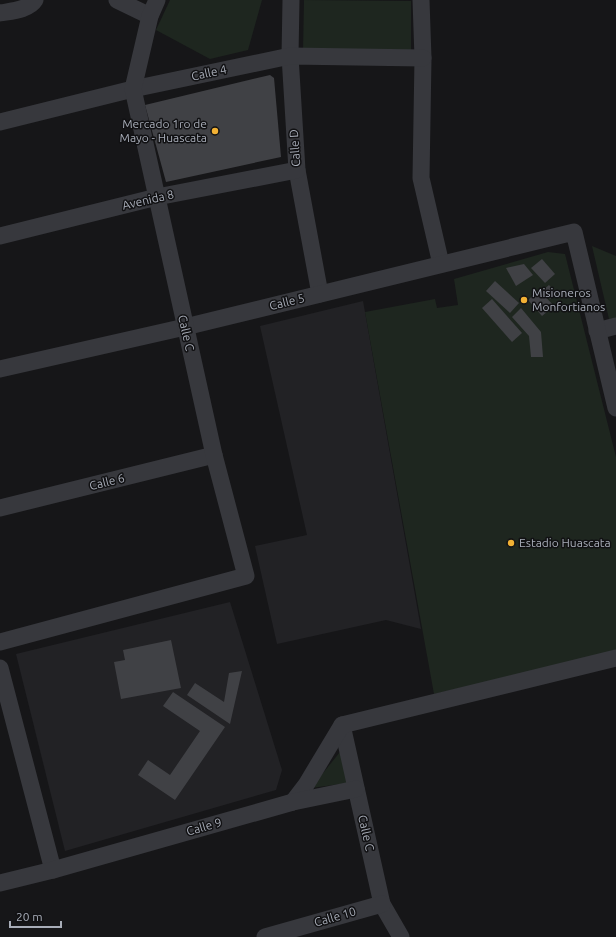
<svg xmlns="http://www.w3.org/2000/svg" width="616" height="937" font-family="Ubuntu,sans-serif">
<rect width="100%" height="100%" fill="#161618"/>
<g fill="#222225">
<path d="M363,301l58,328 -35,-9 -109,24 -22,-98 52,-11 -47,-209z"/>
<path d="M230,602l52,168 -6,20 -211,61 -49,-197z"/>
</g>
<g fill="#1e261f">
<path d="M170,0h92l-14,50 -38,9 -54,-29z"/>
<path d="M304,0l107,1v51h-108z"/>
<path d="M592,246l24,10v62l-7,1z"/>
<path d="M548,252l17,2 51,203v196l-182,41 -69,-382 70,-13 2,9 21,-3 -4,-26z"/>
<path d="M340,752l8,31 -37,5z"/>
</g>
<g fill="#404145">
<path d="M270,75l4,3 7,79 -115,25 -21,-77z"/>
<path d="M542,259l13,15 -10,9 -14,-15z"/>
<path d="M524,264l9,11 -17,11 -10,-18z"/>
<path d="M495,281l24,22 -9,10 -24,-22z"/>
<path d="M549,285l8,9 -7,5 -7,-9z"/>
<path d="M539,290l15,16 -12,10 -14,-16z"/>
<path d="M492,299l30,34 -10,9 -30,-34z"/>
<path d="M521,308l20,24 2,25h-12l-2,-21 -17,-19z"/>
<path d="M171,640l10,48 -60,11 -7,-37 11,-2 -2,-10z"/>
<path d="M242,671l-12,53 -43,-29 8,-12 29,19 5,-29z"/>
<path d="M173,692l52,35 -50,73 -37,-25 10,-15 22,15 30,-44 -37,-25z"/>
</g>
<g fill="none" stroke-linecap="round" stroke-linejoin="round">
<g stroke="#37383d" stroke-width="17">
<path d="M117,0l33,16"/>
<path d="M291,0l-1,56 7,114 23,124"/>
<path d="M421,0l2,58 -2,120 20,86"/>
<path d="M0,13c11,-2 29,-3 35,-13"/>
<path d="M0,122l133,-33 157,-33 133,2"/>
<path d="M0,236l157,-39 140,-27"/>
<path d="M597,331l19,-5"/>
<path d="M0,369l185,-42 389,-95 42,176"/>
<path d="M0,508l214,-53"/>
<path d="M0,642l246,-66 -32,-121 -81,-366 17,-73 7,-16"/>
<path d="M0,668l53,202"/>
<path d="M342,725l40,179 19,33"/>
<path d="M293,802l13,-17 36,-60 274,-67"/>
<path d="M0,883l53,-13 240,-68 63,-13"/>
<path d="M265,937l117,-33"/>
</g>
</g>
<g fill="#f2b134" stroke="#111113" stroke-width="1.5">
<circle cx="215" cy="131" r="4"/>
<circle cx="524" cy="300" r="4"/>
<circle cx="511" cy="543" r="4"/>
</g>
<g text-anchor="middle" stroke-width="3" stroke-linejoin="round" paint-order="stroke">
<g font-size="12" fill="#a8adb8" stroke="#111113">
<text transform="translate(209 73) rotate(-12)" y="4">Calle 4</text>
<text transform="translate(295 148) rotate(-94)" y="4">Calle D</text>
<text transform="translate(148 200) rotate(-13)" y="4">Avenida 8</text>
<text transform="translate(287 302) rotate(-14)" y="4">Calle 5</text>
<text transform="translate(186 333) rotate(77)" y="4">Calle C</text>
<text transform="translate(107 482) rotate(-14)" y="4">Calle 6</text>
<text transform="translate(204 827) rotate(-16)" y="4">Calle 9</text>
<text transform="translate(366 833) rotate(77)" y="4">Calle C</text>
<text transform="translate(335 917) rotate(-16)" y="4">Calle 10</text>
</g>
<g font-size="12" fill="#a8adb8" stroke="#111113" text-anchor="start">
<text x="207" y="128" text-anchor="end">Mercado 1ro de<tspan x="207" dy="14">Mayo - Huascata</tspan></text>
<text x="532" y="297">Misioneros<tspan x="532" dy="14">Monfortianos</tspan></text>
<text x="519" y="547">Estadio Huascata</text>
</g>
</g>
<path d="M10 921v6h51v-6" fill="none" stroke="#a8adb8" stroke-width="2"/>
<text x="16" y="921" font-size="12" fill="#a8adb8" stroke="#111113" stroke-width="3" paint-order="stroke">20 m</text>
</svg>
